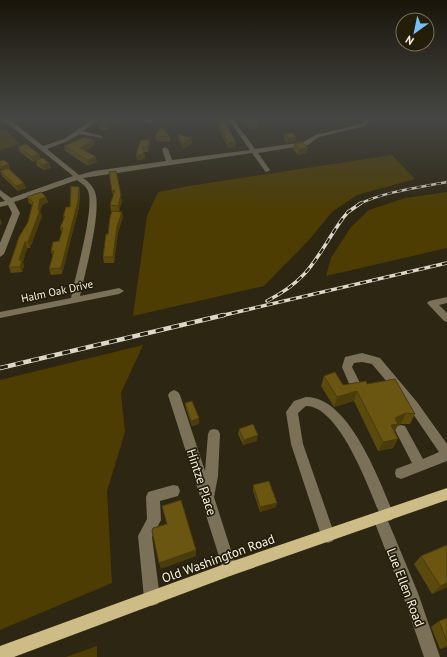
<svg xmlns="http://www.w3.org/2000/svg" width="447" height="657" font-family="'PT Sans',sans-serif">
<rect width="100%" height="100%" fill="#2d2612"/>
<g fill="#4d3d02">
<path d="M5,129l15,15 -20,6v-19z"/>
<path d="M392,155l23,24 -58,16 -25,17 -23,28 -45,46 -131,30 14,-100 11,-24 31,-6z"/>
<path d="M447,192v56l-121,28 5,-18 20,-31 18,-17 36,-12z"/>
<path d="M143,345l-22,48 4,39 -18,59 5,92 -112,47v-250z"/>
<path d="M97,646v11h-31z"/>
</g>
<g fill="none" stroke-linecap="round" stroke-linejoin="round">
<g fill="#7a7158" fill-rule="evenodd">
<path d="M1,118h7l35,28 21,-7 31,-21h7l-19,13 19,5v2l-23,-4 -11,7 -21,8 32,26 15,-4 72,-10 -4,-12 3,-2 3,2 4,11 78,-10 -23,-32h6l22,31 49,-7 11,-7 46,-11 6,-6h6l-8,8 -46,11 -11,8 -50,8 12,17 -3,2 -2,-1 -13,-18 -169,25c5,3 10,8 12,14 7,19 -10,81 -15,104l39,-8 5,3 -5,3 -119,24v-6l71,-14c4,-22 24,-89 17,-107 -2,-5 -7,-8 -11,-11l-63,22 6,11 -16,41 -4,3v-14l12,-30 -4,-8 -8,2v-5l5,-1 -5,-5v-6l11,8 62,-22z"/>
<path d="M133,118h13l8,3 -3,2z"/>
<path d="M447,297v6l-8,2 8,8v9l-3,-1 -17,-18 2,-2z"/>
<path d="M362,353l18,5 37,44 30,42v17l-46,18 -5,-2 -1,-4 1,-4 16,-6 -17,-33 2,-4 4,-1 4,1 18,33 16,-7 -30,-44 -37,-44 -10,-2 -8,1 -2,4 9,18 -2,3 -4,1 -4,-1 -9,-21 3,-10z"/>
<path d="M174,390l4,2 2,3 25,76 3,-37 2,-4 4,-1 4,1 2,4 -2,42 -4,21 23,72 -2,5 -5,2 -5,-2 -2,-5 -55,-174 2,-3z"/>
<path d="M306,397c43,-1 74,85 88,118l-2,5 -4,1 30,72 22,64h-16l-22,-64 -29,-75 2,-5 4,-1c-11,-26 -40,-106 -73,-106l-8,7 5,31 32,92 -2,5 -5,2 -5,-2 -32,-97 -5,-32 8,-11z"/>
<path d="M173,485l5,1 2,5 -2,5 -18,5 1,19 -9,17 8,61 -2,6 -6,2 -6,-2 -2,-6 -6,-62 9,-17 -1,-22 2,-5z"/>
</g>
<path fill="#cebc86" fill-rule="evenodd" d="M447,488v12l-217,76 -216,81h-14v-11l230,-84z"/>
<defs>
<path id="rail-far2" d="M359,204c28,-13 58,-16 88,-22"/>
<g id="rail-far1">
<path d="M267,301c45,-23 49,-45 76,-83l5,-6 13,-9"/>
<path d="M220,316l227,-53"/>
</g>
<path id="rail" d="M0,368l224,-53"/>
</defs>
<use href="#rail-far2" stroke="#dbd7c9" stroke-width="2.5"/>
<use href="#rail-far1" stroke="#dbd7c9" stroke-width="3.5"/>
<use href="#rail" stroke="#dbd7c9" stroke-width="4.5"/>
<use href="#rail-far2" stroke="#231d09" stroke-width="1.5" stroke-dasharray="5" stroke-linecap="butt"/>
<use href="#rail-far1" stroke="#231d09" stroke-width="2" stroke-dasharray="6" stroke-linecap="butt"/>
<use href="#rail" stroke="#231d09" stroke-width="3" stroke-dasharray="8" stroke-linecap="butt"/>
</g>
<g fill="#5b4a0e">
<path d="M106,118l1,12 -8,-1 -1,-5z"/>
<path d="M214,118h9l13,24v5l-8,1z"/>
<path d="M241,118h16l1,1v3l1,2v5l-7,1z"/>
<path d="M178,134l14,4v6l-9,5 -5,-10z"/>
<path d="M284,134l12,8 -9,1 -3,-4z"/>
<path d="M155,136l15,1v5l-14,-1z"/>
<path d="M94,140l1,5 -10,6 12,11 -9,4 -23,-15 -1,-5z"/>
<path d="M141,140l9,5 -2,7h-4l1,7 -8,1 -1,-5z"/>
<path d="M294,144l13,9 -9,2 -5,-6z"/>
<path d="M18,147l21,7 1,5 9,4 2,5 -7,2 -7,-4 -1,-5 -3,1 -13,-10z"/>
<path d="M0,161l10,9 16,18 -8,3 -16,-15 -2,-5 2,-1 -2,-2z"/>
<path d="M109,172l13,29 -3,10h-8l-1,-6 3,-9z"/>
<path d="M79,187l1,5 -1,15 -17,67 -11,1 -2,-6 4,-12 -2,-6 8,-10 3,-8 -2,-5 4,-9 -1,-2 7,-10z"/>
<path d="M27,197h19l2,5 -6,3 -2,6 2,5 -12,32h-3l-4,14 1,4 -2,6 -11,1 -2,-6 19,-45 4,-17 -3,-2z"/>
<path d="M123,217l-5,15 -4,31h-10l-1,-6 5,-23z"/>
<path d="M324,376l19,9 24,-1 48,30 -5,10h-9l-3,1 -4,7 4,7 -5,9 -15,3 -24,-50 -20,6 -13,-21z"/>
<path d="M185,403l14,15v6l-7,2 -6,-17z"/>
<path d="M239,429l18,12 -14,4 -5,-11z"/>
<path d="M253,485l23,22 -16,5 -7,-22z"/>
<path d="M447,545v42l-15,7 -18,-30 7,-8z"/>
<path d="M447,618v29l-7,2 -9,-22 8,-6z"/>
</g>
<g fill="#4a3c0b">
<path d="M117,118h7l-17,12 -1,-5z"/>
<path d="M259,124v5l-7,1v-5z"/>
<path d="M296,137v5l-9,1 1,-5z"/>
<path d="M192,138v6l-9,5 -1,-5z"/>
<path d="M94,140l1,5 -13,8 -2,-5z"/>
<path d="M150,140v5l-2,7 -1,-5z"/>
<path d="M236,142v5l-8,1v-5z"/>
<path d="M308,148l-1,5 -9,2 1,-6z"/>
<path d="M39,154l2,5 -8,3 -1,-5z"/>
<path d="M144,154l1,5 -8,1 -1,-5z"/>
<path d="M96,157l1,5 -9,4 -1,-6z"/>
<path d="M49,163l2,5 -7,2 -2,-5z"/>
<path d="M9,164l1,6 -7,2 -2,-5z"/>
<path d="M24,183l2,5 -8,3 -2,-5z"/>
<path d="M79,187l1,5 -1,15 -17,67 -1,-6z"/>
<path d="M115,190l-2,6 -1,-5z"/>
<path d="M121,195l1,6 -3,10 -1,-5z"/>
<path d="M46,197l2,5 -6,3 -2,6 2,5 -12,32 -2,-6 10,-32 2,-11z"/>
<path d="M122,212l1,5 -5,15 -4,31 -1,-6 4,-31z"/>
<path d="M0,218l2,5 -2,3z"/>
<path d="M25,242l2,6 -4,14 1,4 -2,6 -2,-5 -1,-7z"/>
<path d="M357,391l-3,10 -20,6 3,-10z"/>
<path d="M406,413l-5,11 -3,1 -5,9 -7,1 9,-17z"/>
<path d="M199,418v6l-7,2 -1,-5z"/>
<path d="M258,435l-1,6 -14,4 1,-5z"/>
<path d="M398,439l-5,9 -15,3 5,-9z"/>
<path d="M277,503l-1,4 -16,5v-5z"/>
<path d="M196,550v6l-35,13 -2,-6z"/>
<path d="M447,583v4l-15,7 8,-8z"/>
<path d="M447,645v2l-7,2z"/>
</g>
<g fill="#6a5610" stroke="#4a3c0b">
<path d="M106,118h11l-11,7 -8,-1z"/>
<path d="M216,118h7l13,24 -8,1z"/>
<path d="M246,118h11l1,1h-3l4,5 -7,1z"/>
<path d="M160,128h4l6,9 -15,-1z"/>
<path d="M292,133l4,4 -8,1 -4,-4z"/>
<path d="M178,134l14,4 -10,6z"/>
<path d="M84,137l10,3 -14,8 16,9 -9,3 -23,-14z"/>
<path d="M141,140h9l-3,7h-5l2,7 -8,1z"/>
<path d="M302,142l6,6 -9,1 -5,-5z"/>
<path d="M26,144l13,10 -7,3 -14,-10z"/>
<path d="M43,158l6,5 -7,2 -6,-5z"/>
<path d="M4,160l5,4 -8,3 -1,-2v-4z"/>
<path d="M8,168l16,15 -8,3 -16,-15z"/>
<path d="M116,171l5,24 -3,11 -8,-1 5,-15 -3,1 -3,-19z"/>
<path d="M71,186l8,1 -1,14 -17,67 -12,1 5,-18h-3l2,-9 6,-1 4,-13h-3l5,-12 -2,1 3,-10h4z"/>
<path d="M41,192l5,5 -6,2 -2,11h2l-12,32h-3l-6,18h3l-2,7h-11l10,-30 9,-15 5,-20 -6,-5z"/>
<path d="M112,211l10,1 -5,14 -4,31h-10l3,-23h2l2,-17z"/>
<path d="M335,372l8,13 23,-4 1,3 28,-5 20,35 -9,-1 -11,5 3,6 -7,1 7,14 -15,3 -26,-51 -20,6 -13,-21z"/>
<path d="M192,401l7,17 -8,3 -6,-18z"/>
<path d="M253,424l5,11 -14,5 -5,-11z"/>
<path d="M269,481l8,22 -17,4 -7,-22z"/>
<path d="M181,500l15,50 -37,13 -7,-32 1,-3 14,-4 -5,-18z"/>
<path d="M447,545v38l-7,3 -19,-30z"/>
<path d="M447,618v24l-8,-21z"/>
</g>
<linearGradient id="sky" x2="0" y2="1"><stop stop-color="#19150a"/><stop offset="0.56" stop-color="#464744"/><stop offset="1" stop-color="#464744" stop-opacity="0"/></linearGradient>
<rect width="447" height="210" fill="url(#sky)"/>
<g text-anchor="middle" stroke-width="3.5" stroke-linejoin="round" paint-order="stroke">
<g font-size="11" fill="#f7f3e6" stroke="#231d09">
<text transform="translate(57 291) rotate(-12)" y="4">Halm Oak Drive</text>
</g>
<g font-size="13" fill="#f7f3e6" stroke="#231d09">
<text transform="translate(202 482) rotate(72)" y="5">Hintze Place</text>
<text transform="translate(218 558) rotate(-20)" y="5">Old Washington Road</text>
<text transform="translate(406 587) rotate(69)" y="5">Lue Ellen Road</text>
</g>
</g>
<g transform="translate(415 32) rotate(213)"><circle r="19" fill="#231d09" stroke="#787361"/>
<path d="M0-3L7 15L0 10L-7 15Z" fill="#75c0f6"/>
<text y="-6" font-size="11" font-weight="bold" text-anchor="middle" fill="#f7f3e6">N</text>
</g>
</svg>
